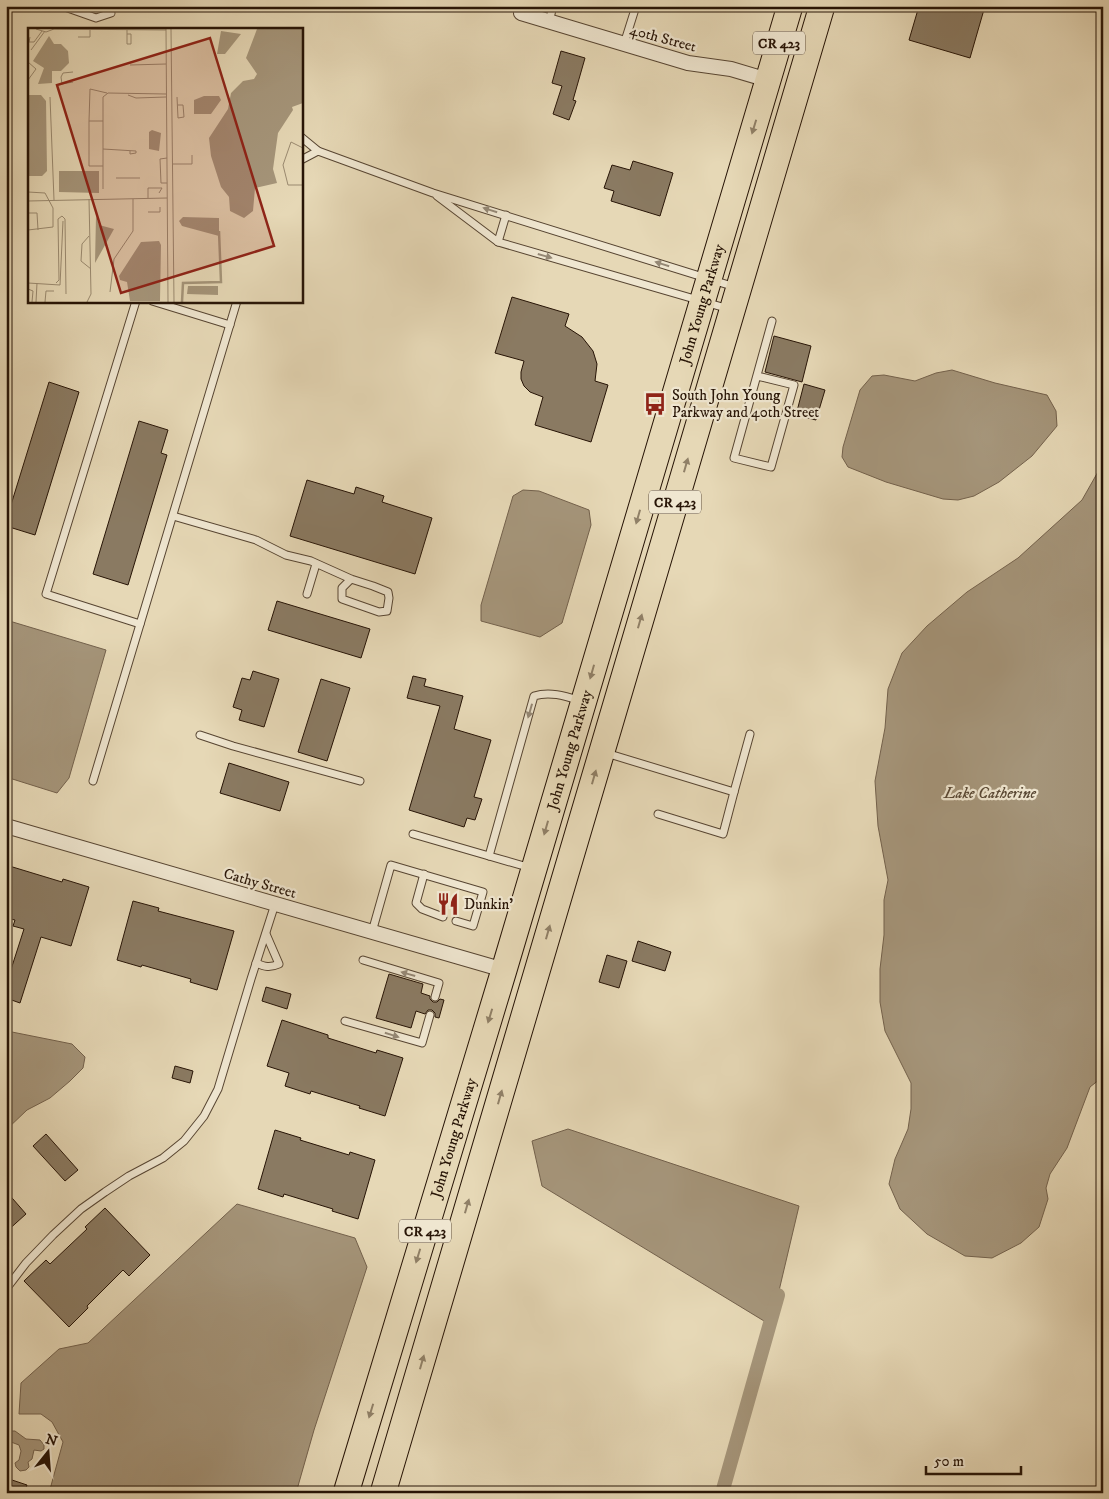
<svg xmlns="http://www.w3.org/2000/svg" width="1109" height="1499" font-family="'IM FELL DW Pica',serif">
<rect width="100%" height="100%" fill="#e6d8b6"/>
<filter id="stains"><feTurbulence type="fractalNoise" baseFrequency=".004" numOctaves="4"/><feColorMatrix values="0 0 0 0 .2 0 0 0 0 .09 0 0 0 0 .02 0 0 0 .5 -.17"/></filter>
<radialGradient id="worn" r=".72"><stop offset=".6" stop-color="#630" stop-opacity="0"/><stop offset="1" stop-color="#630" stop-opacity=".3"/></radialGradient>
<g fill="#a5957a" stroke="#73614c">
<path d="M952,370l43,13 52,12 9,16 1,15 -25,30 -33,26 -25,14 -16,4 -15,-1 -57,-17 -38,-15 -6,-10 1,-10 17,-57 12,-14 12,-1 31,6 21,-8z"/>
<path d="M1103,463v616h-3l-10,8 -23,61 -17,26 -4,14 2,11 -9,28 -18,16 -29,15 -27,-2 -38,-22 -27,-25 -11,-25 6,-25 13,-30 3,-20v-26l-26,-52 -5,-29v-33l4,-34v-35l4,-20 -10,-54 -3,-45 10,-53 3,-39 14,-36 25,-27 40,-34 51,-34 64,-58z"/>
<path d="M523,490l16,1 50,19 2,15 -29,98 -22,14 -59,-16v-16l32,-109z"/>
<path d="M6,620l100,30 -37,128 -12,15 -51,-16z"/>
<path d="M6,1025l6,7 60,12 13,13 -2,11 -13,13 -20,17 -23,12 -21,20z"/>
<path d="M568,1129l231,77 -21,89 -9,29 -227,-138 -10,-45z"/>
<path d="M237,1204l118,34 12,29 -53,163 -18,63h-247l14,-51 -11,-20 -11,-8h-22l2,-31 38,-34 29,-6z"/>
<path d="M11,1431h4l11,8 14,1 4,5v4l-3,2 -7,-1 -2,9 -4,3 1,5 -3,3 -6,1 -4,-4 -1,-4 4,-3 2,-9 -2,-6 -8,-3 -3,-3v-5z"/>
</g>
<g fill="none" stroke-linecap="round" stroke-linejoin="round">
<path stroke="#a5957a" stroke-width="14" d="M722,1493l56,-198"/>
</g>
<g fill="#8a7a62" stroke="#271406">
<path d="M919,6h66l-15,52 -61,-18z"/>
<path d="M561,51l24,7 -12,42 3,1 -7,19 -16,-6 9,-28 -10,-3z"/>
<path d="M633,161l40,12 -13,43 -49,-15 3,-10 -10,-3 8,-23 18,5z"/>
<path d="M512,297l57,17 -4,12 17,11 11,14 4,13 -2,17 13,4 -17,57 -56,-17 8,-28 -13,-5 -6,-6 -3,-7v-7l3,-11 -29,-8z"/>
<path d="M774,336l37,10 -9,36 -37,-10z"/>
<path d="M49,382l30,10 -44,143 -29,-9v-5z"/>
<path d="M804,384l21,6 -9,30 -20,-5z"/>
<path d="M139,421l29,9 -7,23 6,2 -39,130 -35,-11z"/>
<path d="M307,480l47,14 2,-7 28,9 -2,6 50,16 -17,56 -125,-38z"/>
<path d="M277,601l93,28 -9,29 -93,-28z"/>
<path d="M253,671l26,8 -15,48 -25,-7 3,-10 -9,-3 9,-29 8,2z"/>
<path d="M413,676l13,3 -2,7 39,10 -9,33 37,11 -17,57 8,2 -7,21 -8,-2 -3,9 -55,-17 31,-104 -33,-8z"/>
<path d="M321,679l29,9 -23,73 -29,-9z"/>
<path d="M229,763l60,19 -9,29 -60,-18z"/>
<path d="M6,865l56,17 1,-3 26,8 -18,59 -30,-9 -21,66 -14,-5v-13l18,-56 -11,-3 2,-6 -9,-2z"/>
<path d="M133,901l26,7 -1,3 76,20 -17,59 -27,-8 1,-3 -49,-14 -1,2 -24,-7z"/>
<path d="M638,941l33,11 -6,19 -33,-10z"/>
<path d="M607,955l20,6 -8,27 -20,-6z"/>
<path d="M389,974l34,10 -2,9 9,3v3l3,3h4l3,-3 4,1 -5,18 -4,-1v-4l-3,-3h-4l-3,4 -9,-3 -5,17 -35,-10z"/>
<path d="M266,987l25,7 -4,15 -25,-8z"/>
<path d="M282,1020l46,15v3l48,15 1,-3 26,8 -18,58 -26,-8 1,-2 -49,-15 -1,3 -25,-8 4,-13 -22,-7z"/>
<path d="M175,1066l18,5 -3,12 -18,-5z"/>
<path d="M275,1130l26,8 -1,2 49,15 1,-3 25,8 -17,59 -26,-8 1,-2 -49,-15 -1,3 -25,-8z"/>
<path d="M46,1134l32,36 -13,11 -32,-35z"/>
<path d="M6,1191l20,23 -20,18z"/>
<path d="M105,1208l45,47 -21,21 -6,-6 -36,36 1,2 -19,19 -45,-46 22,-21 4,4 37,-35 -2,-2z"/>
<path d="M6,1478l21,7 -3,8h-18z"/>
</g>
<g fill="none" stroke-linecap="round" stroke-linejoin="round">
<defs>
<g id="lane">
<path d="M62,6l34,12 15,-5"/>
<path d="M549,22l4,-16"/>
<path d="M624,44l12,-38"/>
<path d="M301,137l17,14"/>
<path d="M301,160l17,-9 115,42 302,94"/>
<path d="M437,196l61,46 231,67"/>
<path d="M498,242l8,-27"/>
<path d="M136,301l-90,293 94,30"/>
<path d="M152,301l78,24"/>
<path d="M757,376l37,9 -23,82 -37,-9 38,-137"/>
<path d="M173,516l83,24 30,15 25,6 40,18 22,7 15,6 1,6 -2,13 -8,1 -37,-13v-11l9,-9"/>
<path d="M307,594l9,-30"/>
<path d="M200,735l33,11 127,35"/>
<path d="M606,753l128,39 16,-58"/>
<path d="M93,781l144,-480"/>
<path d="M658,814l65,20 11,-42"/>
<path d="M413,834l76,22"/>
<path d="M531,868l-42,-12 45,-160c16,-5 31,0 47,5"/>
<path d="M424,874l-8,29 6,6 21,8"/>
<path d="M372,932l19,-67 92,27 -10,34 -17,-5"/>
<path d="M363,960l76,23 -4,14"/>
<path d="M256,963c9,4 14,5 23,1l-13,-30"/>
<path d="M345,1021l77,22 8,-28"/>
<path d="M6,1289l20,-26 27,-28 28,-26 24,-17 24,-16 34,-18 21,-17 20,-25 14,-27 33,-110 24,-75"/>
</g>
<g id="street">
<path d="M521,13l167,50 43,6 37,11"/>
<path d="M6,826l498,144"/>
</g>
<g id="highway">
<path id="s1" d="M346,1493l158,-523 286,-964"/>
<path d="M383,1493l439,-1487"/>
</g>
</defs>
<use href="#lane" stroke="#574532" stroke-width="9"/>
<use href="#street" stroke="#574532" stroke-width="16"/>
<use href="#highway" stroke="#271406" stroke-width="27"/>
<use href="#lane" stroke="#efe6d0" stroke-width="7"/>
<use href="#street" stroke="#efe6d0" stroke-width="14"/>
<use href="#highway" stroke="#e6d8b6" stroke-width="25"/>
</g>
<defs><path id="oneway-solid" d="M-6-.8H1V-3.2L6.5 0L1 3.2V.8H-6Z" transform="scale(1.25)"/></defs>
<g fill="#908067">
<use href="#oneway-solid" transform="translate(754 127) rotate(107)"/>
<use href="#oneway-solid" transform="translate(686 465) rotate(-74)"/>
<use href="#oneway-solid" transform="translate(638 517) rotate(106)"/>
<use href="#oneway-solid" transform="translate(640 621) rotate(-74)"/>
<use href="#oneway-solid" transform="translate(592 672) rotate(106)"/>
<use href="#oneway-solid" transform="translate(594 777) rotate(-74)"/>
<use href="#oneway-solid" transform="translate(546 828) rotate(106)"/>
<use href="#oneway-solid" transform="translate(548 932) rotate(-74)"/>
<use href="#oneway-solid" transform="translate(490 1016) rotate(107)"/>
<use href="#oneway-solid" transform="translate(500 1097) rotate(-74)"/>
<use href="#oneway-solid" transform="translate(467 1206) rotate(-74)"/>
<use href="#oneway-solid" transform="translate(418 1256) rotate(107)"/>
<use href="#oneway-solid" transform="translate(422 1362) rotate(-74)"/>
<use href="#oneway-solid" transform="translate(371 1411) rotate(107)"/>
</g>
<g fill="#958875">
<use href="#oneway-solid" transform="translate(490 210) rotate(-163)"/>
<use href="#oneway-solid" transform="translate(545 256) rotate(16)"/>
<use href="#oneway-solid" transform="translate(662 264) rotate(-163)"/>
<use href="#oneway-solid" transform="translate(530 711) rotate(106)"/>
<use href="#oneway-solid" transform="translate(408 974) rotate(-164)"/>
<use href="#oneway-solid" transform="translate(392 1035) rotate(17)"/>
</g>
<defs>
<symbol id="bus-bare" viewBox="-9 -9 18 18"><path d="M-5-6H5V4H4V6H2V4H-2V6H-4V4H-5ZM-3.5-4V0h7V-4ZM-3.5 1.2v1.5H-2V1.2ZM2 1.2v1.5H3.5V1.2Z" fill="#8f2418" stroke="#efe6d0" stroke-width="2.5" paint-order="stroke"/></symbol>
<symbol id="restaurant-bare" viewBox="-9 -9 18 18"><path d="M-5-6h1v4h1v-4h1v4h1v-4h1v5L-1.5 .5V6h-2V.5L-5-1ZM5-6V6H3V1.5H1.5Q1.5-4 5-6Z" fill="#8f2418" stroke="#efe6d0" stroke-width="2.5" paint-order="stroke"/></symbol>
</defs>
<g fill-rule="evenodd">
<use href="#bus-bare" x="639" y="388" width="32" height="32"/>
<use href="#restaurant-bare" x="432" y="888" width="32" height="32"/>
</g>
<g text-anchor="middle" stroke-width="4.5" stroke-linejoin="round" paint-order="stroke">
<g fill="#efe6d0" stroke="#635343" stroke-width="1">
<rect x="753" y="31.5" width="52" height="23" rx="4"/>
<rect x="649" y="490.5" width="52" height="23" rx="4"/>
<rect x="399" y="1219.5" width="52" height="23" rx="4"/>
</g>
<g font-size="14" font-weight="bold" fill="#271406">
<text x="779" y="48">CR 423</text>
<text x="675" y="507">CR 423</text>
<text x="425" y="1236">CR 423</text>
</g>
<g font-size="15" fill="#271406" stroke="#efe6d0">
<text transform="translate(663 38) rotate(15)" y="5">40th Street</text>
<text dy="5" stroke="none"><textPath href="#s1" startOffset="1241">John Young Parkway</textPath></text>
<text dy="5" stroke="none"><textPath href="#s1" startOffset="776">John Young Parkway</textPath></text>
<text transform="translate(260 883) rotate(16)" y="5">Cathy Street</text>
<text dy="5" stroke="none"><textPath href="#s1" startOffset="371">John Young Parkway</textPath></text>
</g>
<g font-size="15" fill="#271406" stroke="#efe6d0" text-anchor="start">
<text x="672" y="400">South John Young<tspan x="672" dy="17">Parkway and 40th Street</tspan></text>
<text x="464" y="909">Dunkin'</text>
</g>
<g font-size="16" font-style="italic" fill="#594834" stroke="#efe6d0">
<text x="990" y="798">Lake Catherine</text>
</g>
</g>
<g transform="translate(28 28)">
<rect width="275" height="275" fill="#e6d8b6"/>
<path d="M229,1h46v74l-11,4 1,3 -15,23 -5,36 4,14 -22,5 -2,23 -9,7 -14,-7 -1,-14 -8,-10 -10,-31 -2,-18 19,-29 3,-16 12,-12 11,-2 3,-5 -11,-16zM193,3l20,3 -16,20h-8zM21,8l5,8h7l7,7 1,12 -8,8h-9v12l-14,1 6,-16 -11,-7zM0,67h13l5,6 1,70 -5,5h-14zM176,68h15l2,4 -10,14h-17v-14zM124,102l9,3 -2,18 -10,-2v-17zM71,143v22l-40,-1v-21zM68,188l3,9 15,4 -19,34zM155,189l36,1v18l-37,-10 -3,-5zM131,213l2,4 -1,56h-30l-3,-19 -7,-2 -1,-4 22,-34zM190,258v9l-31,-1 1,-8z" fill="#a5957a"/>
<path fill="none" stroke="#a5957a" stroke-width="2.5" d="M154,274l1,-19 38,-1 -2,-51"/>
<path fill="none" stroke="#9a8a70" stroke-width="1" d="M8,1l10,3 8,-3M26,1l112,1M138,1l2,273M143,1l3,273M99,2v14h4v-10h-4M2,9l-1,5h5l8,-11M50,9h12v-7M3,22l14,-19M0,34l8,7 -8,11M102,37l36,-1M45,44l-10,1 -2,4 1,7 11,-2M100,67l8,3 30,-1M22,69l4,103M149,69l1,21 6,-1 -1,-12h-5M61,93l1,-32 17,4M75,93h-14v45h14M275,120l-12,-6 -8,23 5,20h15M75,121l33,2v2l-6,1v-3M145,136h19v-9M88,150h24M139,155h-6l-1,-24 7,-1M75,161v-92l5,-4 58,1M0,164l17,1 8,15v19l-25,3M120,170v-10h14l-3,5M0,173l139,-3M120,184h12v-5M0,185h9l1,17M61,208l-7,8 -1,17 10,8M0,255l32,2 3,-64M28,255l3,-3 -1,-61 4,-3 3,3 1,75M0,261l5,2 -1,11M82,264l4,-33 19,-28v-32M8,274l1,-19M17,274l1,-11h8M59,274l4,-8 -2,-95"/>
<path fill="#8f2418" fill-opacity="0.15" stroke="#8f2418" stroke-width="2.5" d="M182,10l64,208 -153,47 -64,-208z"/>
<rect width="275" height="275" fill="none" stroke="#271406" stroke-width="2.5"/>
</g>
<rect width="1109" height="1499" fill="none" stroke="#e6d8b6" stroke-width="25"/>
<rect x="8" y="8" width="1094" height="1484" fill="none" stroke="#271406" stroke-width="2.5"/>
<rect x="12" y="12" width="1084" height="1474" fill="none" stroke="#271406"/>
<g transform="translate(48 1452) rotate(17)" stroke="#efe6d0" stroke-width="4" paint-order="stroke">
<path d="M0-4L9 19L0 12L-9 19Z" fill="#271406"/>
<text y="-8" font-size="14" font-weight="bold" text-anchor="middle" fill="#271406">N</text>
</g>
<path d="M926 1466v8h95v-8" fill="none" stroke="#271406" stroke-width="2.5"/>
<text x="934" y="1466" font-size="15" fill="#271406" stroke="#efe6d0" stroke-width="4" paint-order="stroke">50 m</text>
<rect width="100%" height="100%" filter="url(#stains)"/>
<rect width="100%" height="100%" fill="url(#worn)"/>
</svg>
